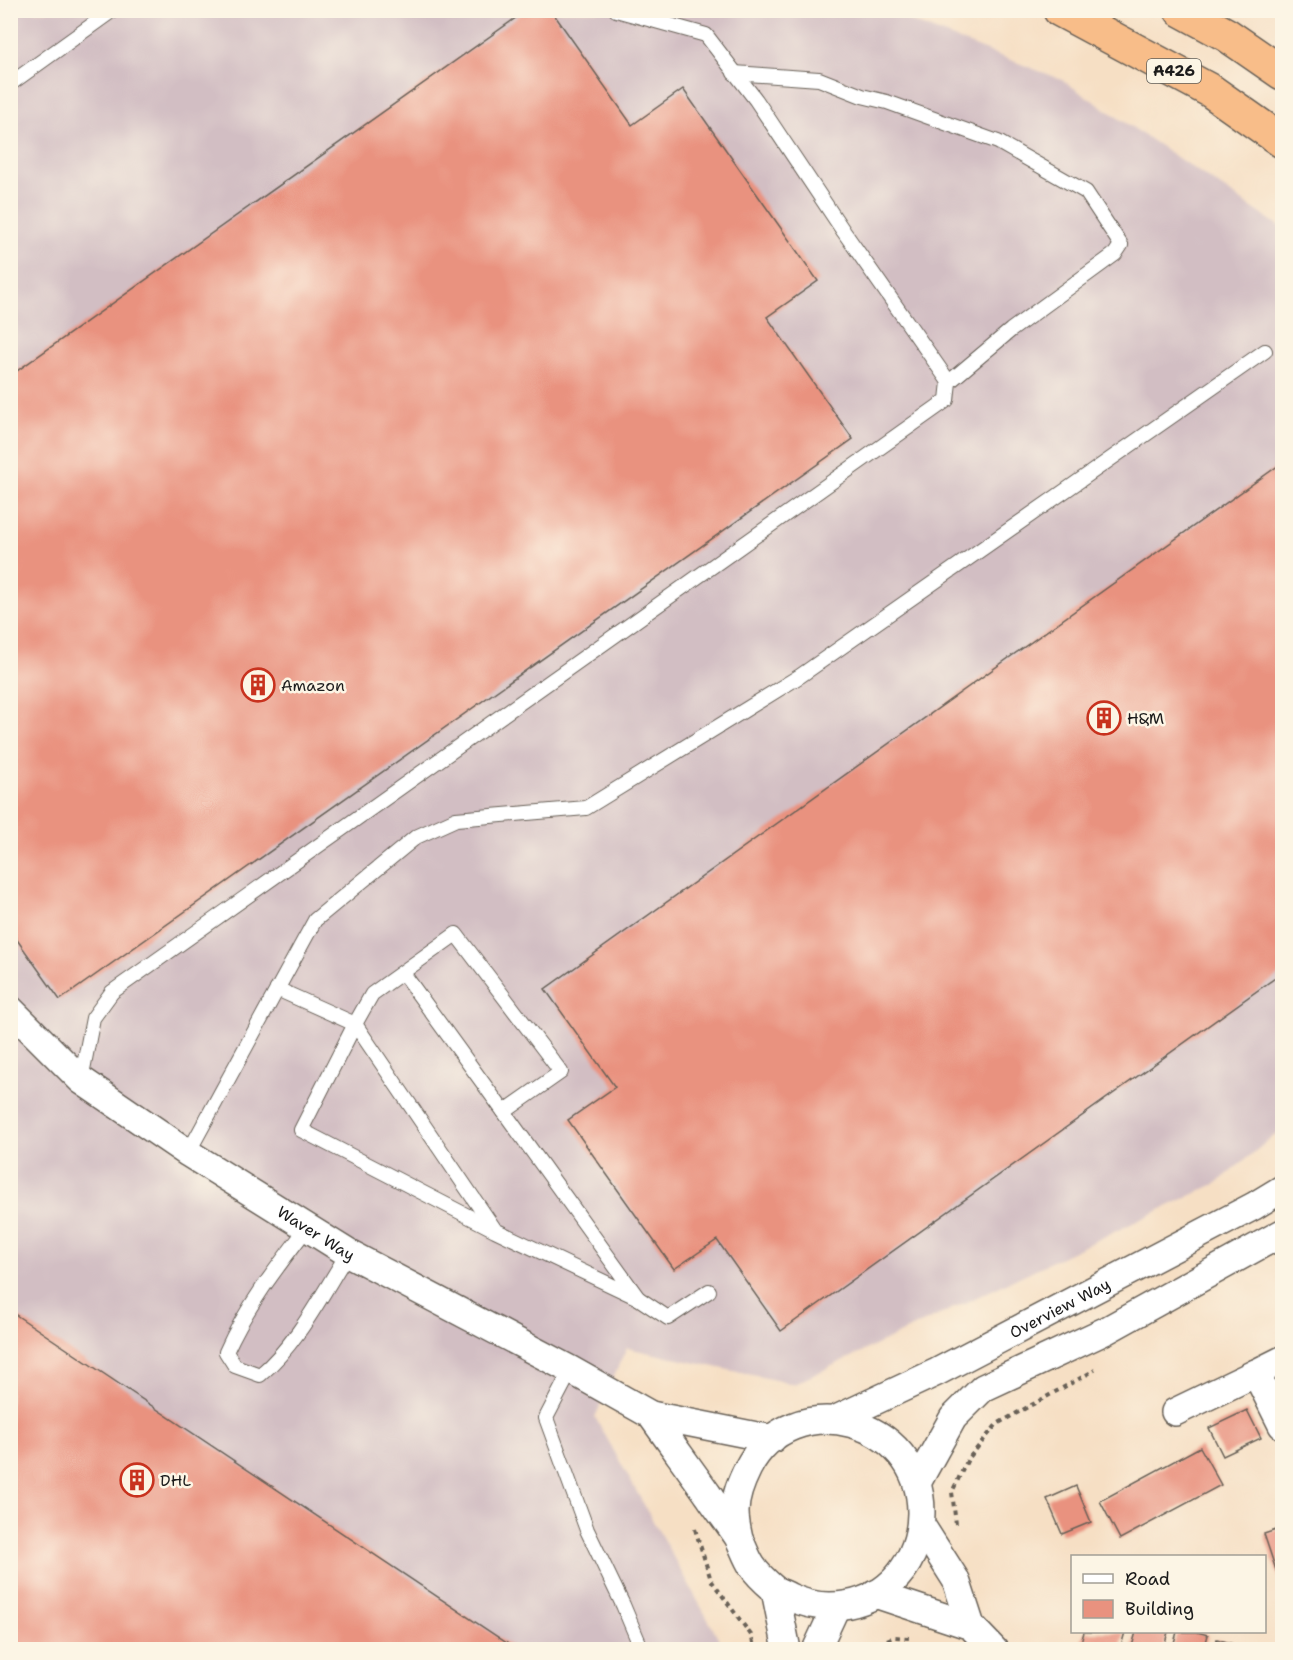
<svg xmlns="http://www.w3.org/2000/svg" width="1293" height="1660" font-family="'Shantell Sans',sans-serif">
<rect width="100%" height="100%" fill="#fcf5e5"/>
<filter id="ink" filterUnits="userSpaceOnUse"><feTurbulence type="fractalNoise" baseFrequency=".0167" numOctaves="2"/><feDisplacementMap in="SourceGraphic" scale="12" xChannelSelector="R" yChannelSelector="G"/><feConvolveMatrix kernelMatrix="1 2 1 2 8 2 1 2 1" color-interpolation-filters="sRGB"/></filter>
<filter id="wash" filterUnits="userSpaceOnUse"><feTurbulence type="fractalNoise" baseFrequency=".008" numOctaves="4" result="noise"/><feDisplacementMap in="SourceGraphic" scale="24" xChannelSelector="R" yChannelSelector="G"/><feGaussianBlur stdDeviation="1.35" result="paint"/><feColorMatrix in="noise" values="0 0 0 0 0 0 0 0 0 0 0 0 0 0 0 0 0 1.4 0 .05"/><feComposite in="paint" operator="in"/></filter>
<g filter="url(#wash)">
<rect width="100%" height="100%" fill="#f6dfc4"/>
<path fill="#d2bec3" d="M11,11h873l178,69 220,148v901l-65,54 -423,201 -167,-36 -32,69 129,231 5,1 -718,1z"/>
<g id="blocks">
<g fill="#e9927f">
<path d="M527,10h24l81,115 51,-36 135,192 -51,36 86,122 -793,561 -50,-70v-554z"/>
<path d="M1282,463v510l-501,358 -64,-91 -43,29 -106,-149 47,-33 -70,-98z"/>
<path d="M10,1311l507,339h-507z"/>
<path d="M1247,1410l14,28 -38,18 -14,-28z"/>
<path d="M1200,1447l21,38 -101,54 -20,-38z"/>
<path d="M1076,1486l15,36 -29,12 -15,-35z"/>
<path d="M1282,1528v60l-18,-54z"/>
<path d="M1084,1632h41l-5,18h-41z"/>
<path d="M1136,1632h32l-5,18h-32z"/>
<path d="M1177,1632h20l11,3 -4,15h-32z"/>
<path d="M1217,1639l30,9v2h-33z"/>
</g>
</g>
</g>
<g filter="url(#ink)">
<use href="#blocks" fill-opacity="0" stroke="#686057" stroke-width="1.5"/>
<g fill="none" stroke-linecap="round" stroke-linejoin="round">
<defs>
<g id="service">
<path d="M616,10l90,25 50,65 88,132 105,150"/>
<path d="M10,84l103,-74"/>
<path d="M456,934l105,138 -57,40 134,186 -143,-68 -194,-100 54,-106 17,-30z"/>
<path d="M403,973l101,139"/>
<path d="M277,989l78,35 138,203"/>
<path d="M81,1080l12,-62 19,-26 835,-592 2,-18 62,-52 104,-76 6,-9 -35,-53 -88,-50 -111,-40 -25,-6 -43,-17 -85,-6"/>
<path d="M188,1153l127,-233 101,-83 40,-18 130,-11 214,-132 465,-325"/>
<path d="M307,1228c-30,39 -61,79 -81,124l9,14 25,9c38,-32 62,-81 88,-122"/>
<path d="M638,1298l30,20 41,-27"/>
<path d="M571,1370l-25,48 41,112 36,75 19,45"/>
</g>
<g id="minor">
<path id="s1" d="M10,1009l71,71 107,73 160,100 223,117 80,45 121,24"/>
<path d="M1282,1360l-26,13 26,52"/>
<path d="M1175,1412l81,-39"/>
<path d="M651,1415c19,27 39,54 58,81 9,14 20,27 29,41 5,9 8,20 14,29 5,8 15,17 22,23 4,3 11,5 16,8 36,17 81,10 108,-21 15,-17 23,-41 23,-63 1,-95 -130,-129 -173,-45 -7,14 -13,28 -13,44 0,8 2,18 4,27"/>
<path id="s2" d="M834,1420l103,-48 317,-166 28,-17"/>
<path d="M917,1483l36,-65 30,-30 124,-58 175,-97"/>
<path d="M921,1525l35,55 15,46 23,24"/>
<path d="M775,1590l12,60"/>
<path d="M875,1594l96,32"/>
<path d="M816,1650l20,-43"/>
</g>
<g id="trunk">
<path d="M1060,10l151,81 71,50"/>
<path d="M1181,10l46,25 55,38"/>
</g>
</defs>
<use href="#service" stroke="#686057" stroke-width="16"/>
<use href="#minor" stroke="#686057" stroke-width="30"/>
<use href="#trunk" stroke="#686057" stroke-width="36"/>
<g stroke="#686057" stroke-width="4" stroke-dasharray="4.5 4.5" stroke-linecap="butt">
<path d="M956,1524l-4,-32 16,-33 29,-35 98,-54"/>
<path d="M695,1529l16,51 40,55 4,15"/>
<path d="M862,1650l32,-13 16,1"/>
</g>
<use href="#service" stroke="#fff" stroke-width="14"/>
<use href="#minor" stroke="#fff" stroke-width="27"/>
<use href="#trunk" stroke="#f8bd89" stroke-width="33"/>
</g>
</g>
<defs>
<symbol id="building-ring" viewBox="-11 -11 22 22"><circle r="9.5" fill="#fcf5e5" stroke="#c8321e" stroke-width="1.5"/><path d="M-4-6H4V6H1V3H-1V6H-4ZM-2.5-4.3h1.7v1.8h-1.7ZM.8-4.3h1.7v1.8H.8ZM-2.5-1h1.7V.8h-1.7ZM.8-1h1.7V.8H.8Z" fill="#c8321e"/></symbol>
</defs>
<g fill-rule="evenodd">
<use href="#building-ring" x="239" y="666" width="38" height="38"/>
<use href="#building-ring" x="1085" y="699" width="38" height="38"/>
<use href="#building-ring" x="118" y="1461" width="38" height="38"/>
</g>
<g text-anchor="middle" stroke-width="5" stroke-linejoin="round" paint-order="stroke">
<rect fill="#fcf5e5" stroke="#5f5d58" stroke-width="1.5" x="1147" y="59" width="54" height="24" rx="4.5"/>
<g font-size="15" font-weight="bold" fill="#1c1c1c">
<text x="1174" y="76">A426</text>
</g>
<g font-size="16" fill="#1c1c1c" stroke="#fcf5e5" text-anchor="start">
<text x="281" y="691">Amazon</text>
<text x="1127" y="724">H&amp;M</text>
<text x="160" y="1486">DHL</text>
</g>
<g font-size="16" fill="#1c1c1c" stroke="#fcf5e5">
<text dy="6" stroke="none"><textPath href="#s1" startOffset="381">Waver Way</textPath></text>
<text dy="6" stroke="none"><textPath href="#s2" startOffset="252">Overview Way</textPath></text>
</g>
</g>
<rect width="1293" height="1660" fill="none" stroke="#fcf5e5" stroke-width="36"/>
<rect x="1071" y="1555" width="195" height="78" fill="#fcf5e5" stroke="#a29e95" stroke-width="1.5"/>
<rect x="1083" y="1574" width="30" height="9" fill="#ffffff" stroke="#a29e95" stroke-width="1.5"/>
<text x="1125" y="1585" font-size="18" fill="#1c1c1c">Road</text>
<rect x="1083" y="1600" width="30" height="18" fill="#e9927f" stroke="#a29e95" stroke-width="1.5"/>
<text x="1125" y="1615" font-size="18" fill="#1c1c1c">Building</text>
</svg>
